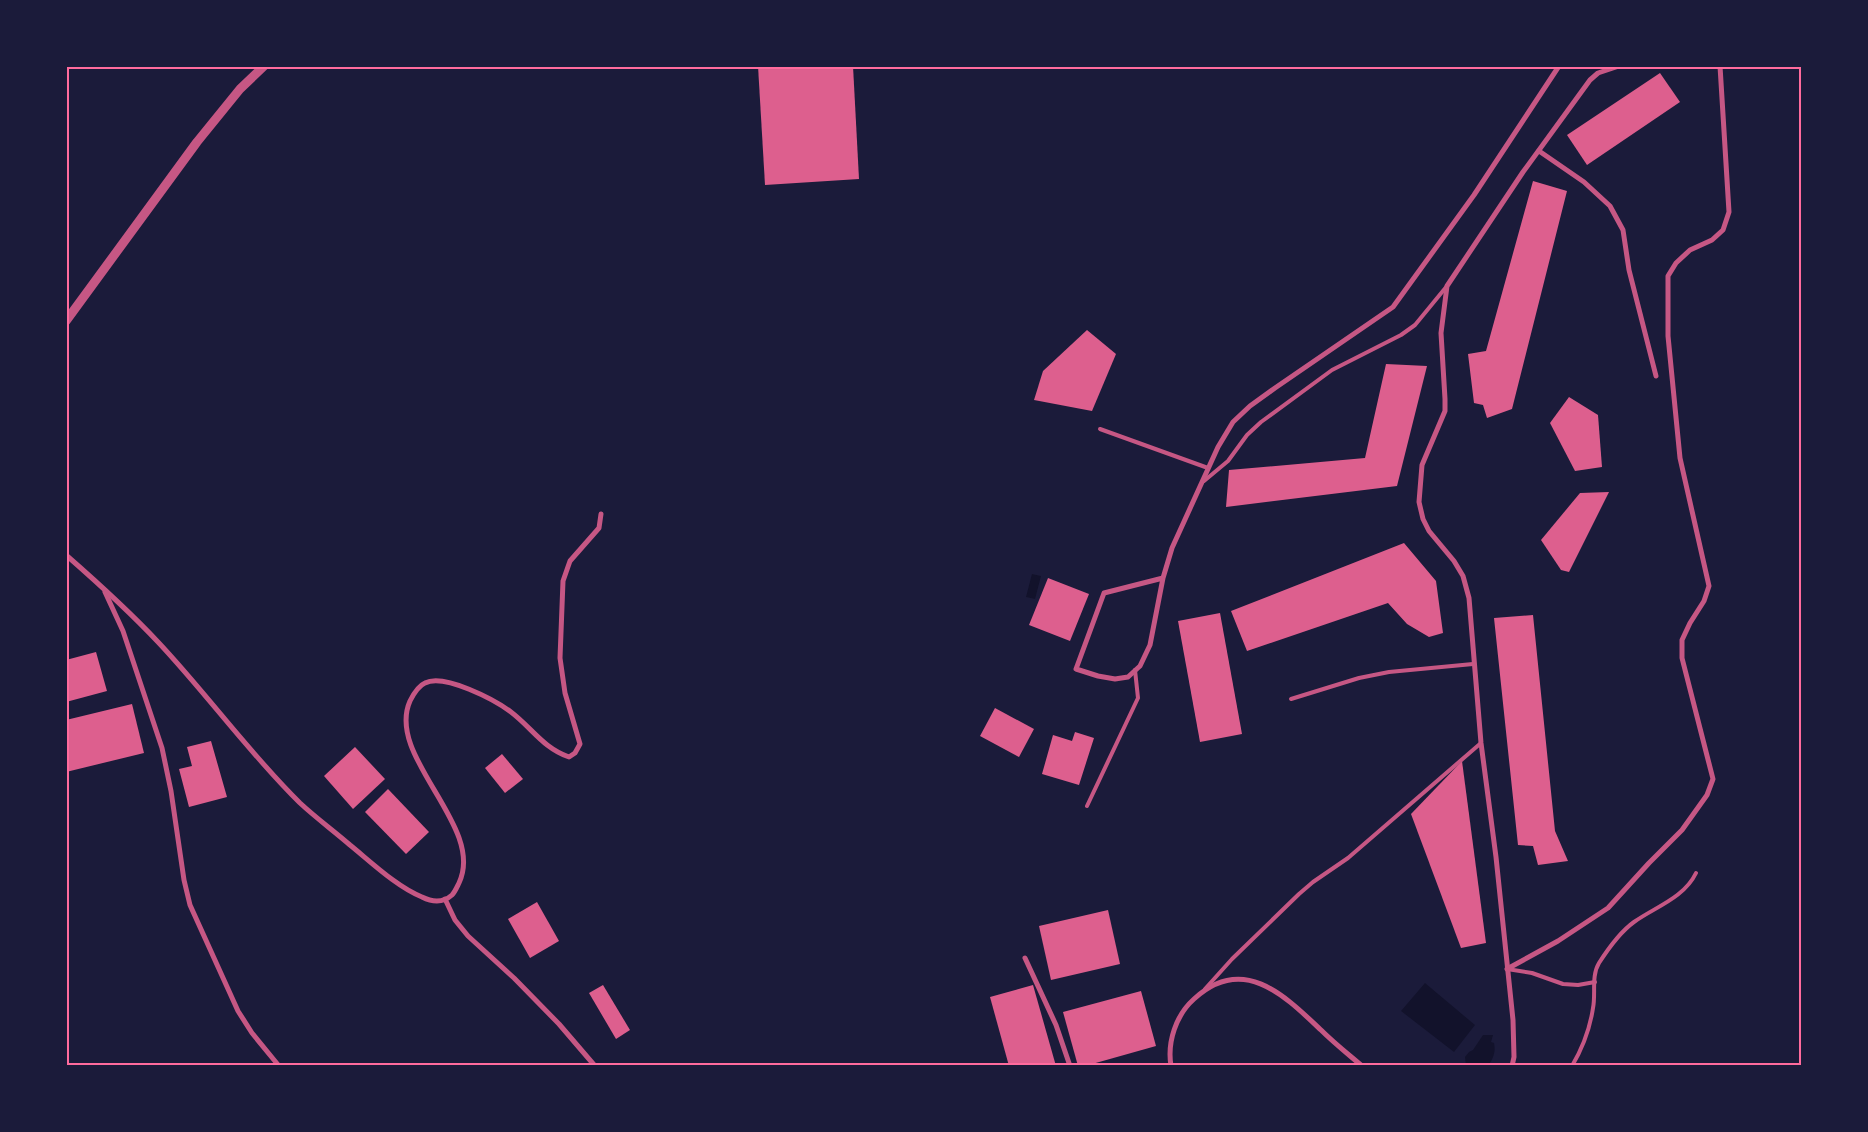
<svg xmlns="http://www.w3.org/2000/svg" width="1868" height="1132" font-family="Inter,sans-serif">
<rect width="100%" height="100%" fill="#1b1b3a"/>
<g fill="#12122b">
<path d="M1032,574l9,2 -6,23 -9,-2z"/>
<path d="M1425,983l50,42 -21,27 -53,-41z"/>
<path d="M1483,1035h10l-2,7 3,1c2,9 -1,16 -6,23h-22l-1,-9 4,-5 4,-2z"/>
</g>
<g fill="#dd5f8e">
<path d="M758,66h95l6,113 -94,6z"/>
<path d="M1660,73l20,29 -93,63 -20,-30z"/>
<path d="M1533,181l34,10 -55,218 -25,9 -4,-13 -9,-2 -6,-49 18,-3z"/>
<path d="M1087,330l29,24 -24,57 -58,-11 9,-29z"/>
<path d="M1386,364l41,2 -30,120 -171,21 3,-37 136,-12z"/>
<path d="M1569,397l29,18 4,52 -27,4 -25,-48z"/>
<path d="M1609,492l-40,80 -8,-2 -20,-30 39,-47z"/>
<path d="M1404,543l32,38 7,52 -14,4 -22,-13 -19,-21 -141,48 -16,-40z"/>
<path d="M1048,578l41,16 -19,47 -41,-16z"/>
<path d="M1220,613l22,121 -42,8 -22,-121z"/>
<path d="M1533,615l22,216 13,30 -30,4 -5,-19 -15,-1 -24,-227z"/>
<path d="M96,652l11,39 -41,11v-42z"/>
<path d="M132,704l12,49 -78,19v-52z"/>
<path d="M995,708l39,21 -15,28 -39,-21z"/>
<path d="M1075,732l19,6 -15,47 -37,-11 11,-39 19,6z"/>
<path d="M211,741l16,56 -38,10 -10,-38 13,-3 -5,-19z"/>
<path d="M355,747l30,32 -32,30 -29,-33z"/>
<path d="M502,754l21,25 -18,14 -20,-25z"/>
<path d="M1462,761l24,182 -25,5 -50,-134z"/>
<path d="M388,789l41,43 -23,22 -41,-42z"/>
<path d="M537,902l22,39 -29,17 -22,-39z"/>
<path d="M1108,910l12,54 -69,16 -12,-54z"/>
<path d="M603,985l27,45 -14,9 -27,-46z"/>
<path d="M1033,985l23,81h-47l-19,-69z"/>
<path d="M1141,991l15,55 -71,20h-7l-15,-54z"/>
</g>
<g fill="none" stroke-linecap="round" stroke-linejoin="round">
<g stroke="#c65784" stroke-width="4">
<path d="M1100,429l108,39"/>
<path d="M1204,481l24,-20 19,-26 14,-13 71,-52 69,-35 14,-10 32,-39"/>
<path d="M1291,699l68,-21 30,-6 84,-8"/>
<path d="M1087,806l51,-108 -3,-28"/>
<path d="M1507,969l25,4 31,11 15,1 17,-3"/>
<path d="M1205,989l27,-30 67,-65 14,-12 35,-24 133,-115"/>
<path d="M1572,1066c10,-17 18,-38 21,-58 3,-14 -2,-32 6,-45 9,-14 21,-31 35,-41 21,-15 50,-24 62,-49"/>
</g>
<g stroke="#c65784" stroke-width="5">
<path d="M1539,151l45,31 26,24 13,24 6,40 27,106"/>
<path d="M66,555c32,28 63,56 92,87 49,52 91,111 142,161 16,15 34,28 50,42 21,17 47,42 72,52 10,5 21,6 30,-2 3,-3 5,-8 7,-12 27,-57 -74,-126 -49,-182 3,-6 8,-15 15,-18 19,-10 70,17 86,29 21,16 32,36 58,45l6,-4 5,-9 -15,-51 -5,-35 3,-77 7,-20 29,-33 2,-14"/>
<path d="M1163,578l-59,15 -28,76 22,7 17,3 13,-2 12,-11 10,-21 13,-67 9,-30 46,-101 15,-25 17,-16 25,-18 118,-81 81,-112 85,-129"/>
<path d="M105,592l18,39 39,117 9,43 13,89 6,25 48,106 14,22 27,33"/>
<path d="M445,899l10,21 13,16 46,42 45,46 36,42"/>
<path d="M1025,958l31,67 14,41"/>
<path d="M1507,969l51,-28 50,-33 41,-45 33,-33 25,-35 6,-16 -31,-121v-18l8,-17 14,-22 5,-15 -29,-128 -12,-122v-60l8,-13 14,-13 22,-10 11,-10 6,-18 -9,-146"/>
<path d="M1171,1066c-4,-24 5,-51 23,-67 49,-45 90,-4 127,31 13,13 27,24 41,36"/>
<path d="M1512,1066l2,-9 -1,-37 -17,-163 -15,-114 -12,-145 -6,-22 -9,-15 -25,-30 -6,-12 -4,-17 3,-37 23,-54v-12l-4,-66 6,-47 76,-114 67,-92 8,-7 21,-7"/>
</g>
<path stroke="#c65784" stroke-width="9" d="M66,321l131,-179 43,-53 24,-23"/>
</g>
<rect width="1868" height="1132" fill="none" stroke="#1b1b3a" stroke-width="135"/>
<rect x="68" y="68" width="1732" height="996" fill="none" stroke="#ff6b9d" stroke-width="2"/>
</svg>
